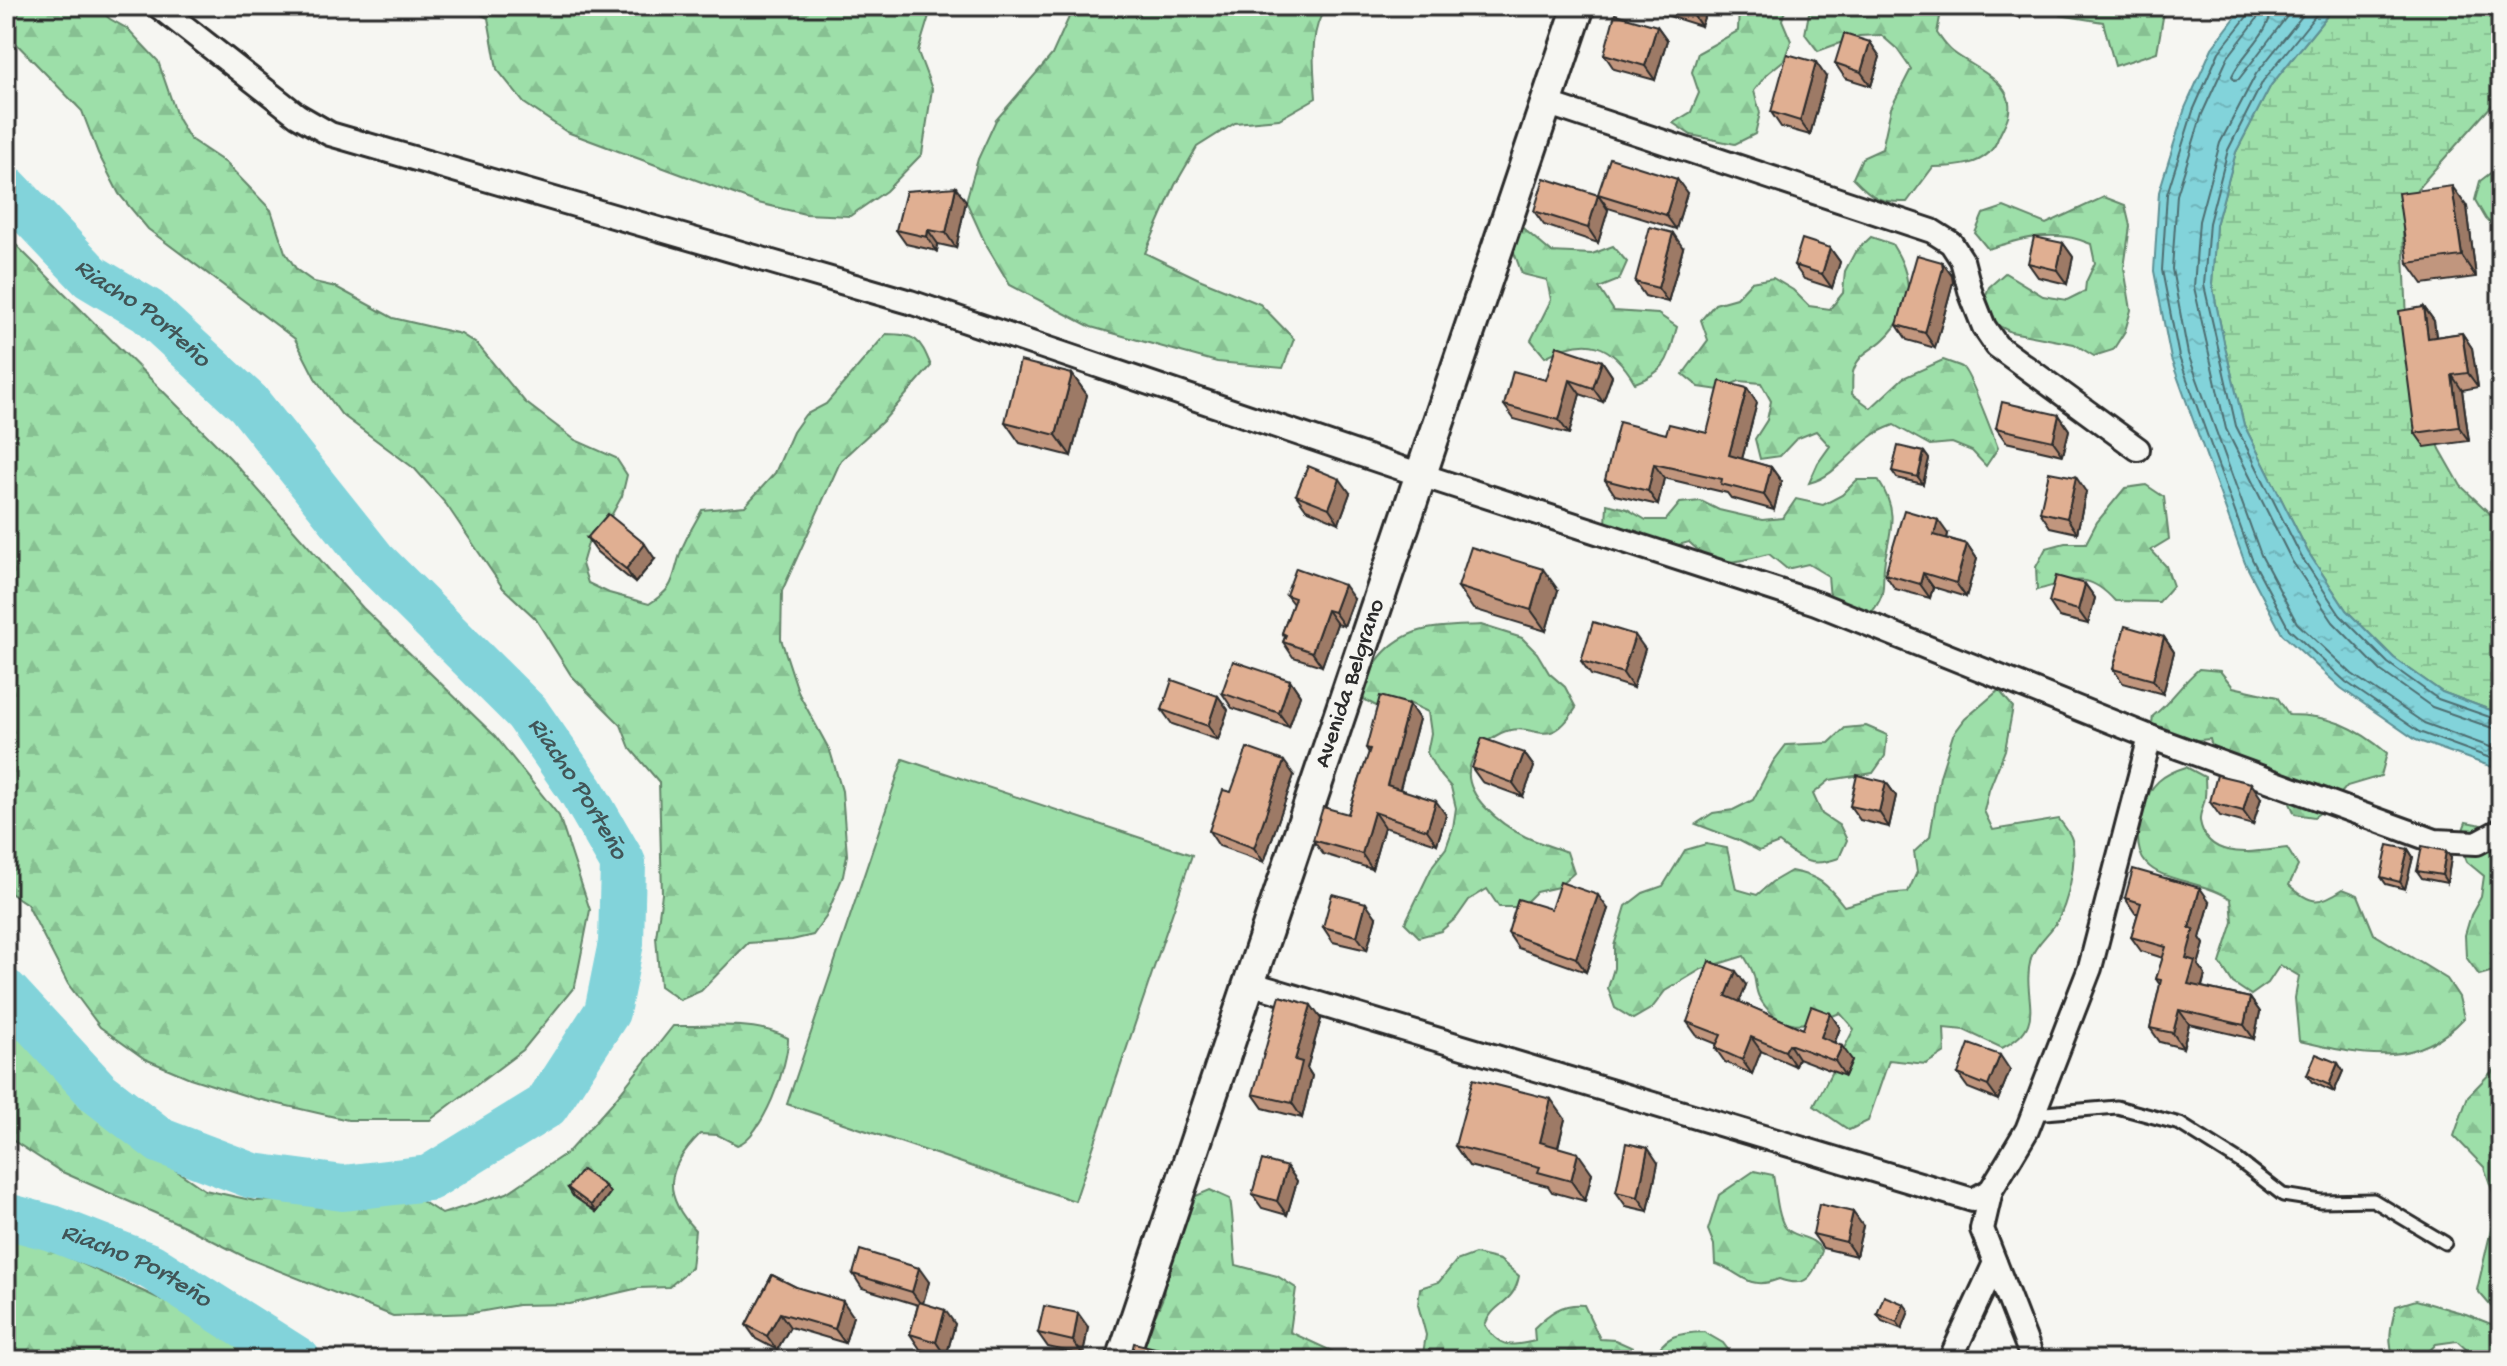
<svg xmlns="http://www.w3.org/2000/svg" width="2507" height="1366" viewBox="0 0 2507 1366" font-family="'Gochi Hand',sans-serif">
	<style>
		.grass { fill: #9ddfa9; stroke: #64856a; stroke-width: 2 }
		.forest { fill: url(#forest-firs); stroke: #64856a; stroke-width: 2 }
		.wetland { fill: url(#wetland-marsh); stroke: #64856a; stroke-width: 2 }
		.water { fill: url(#water-ripples); stroke: #5f9094; stroke-width: 2 }
		.lines { fill: none; stroke-linecap: round; stroke-linejoin: round }
		.shore { stroke: #4e6e71; stroke-width: 2 }
		.river { stroke: #82d3da; stroke-width: 46 }
		.lane-casing { stroke: #2b2b2b; stroke-width: 17 }
		.street-casing { stroke: #2b2b2b; stroke-width: 28 }
		.secondary-casing { stroke: #2b2b2b; stroke-width: 36 }
		.lane { stroke: #f6f6f2; stroke-width: 11 }
		.street { stroke: #f6f6f2; stroke-width: 22 }
		.secondary { stroke: #f6f6f2; stroke-width: 30 }
		.wall { fill: #c1967e; stroke: #2b2b2b; stroke-width: 2 }
		.shaded-wall { fill: #9d7a66; stroke: #2b2b2b; stroke-width: 2 }
		.building { fill: #e0af92; stroke: #2b2b2b; stroke-width: 2 }
		.labels { text-anchor: middle; dominant-baseline: central; stroke-width: 7; stroke-linejoin: round; paint-order: stroke }
		.street-label { font-size: 24px; fill: #2b2b2b; stroke: #f6f6f2 }
		.water-label { font-size: 26px; font-style: italic; fill: #415557; stroke: #f6f6f2 }
	</style>
	<defs>
		<pattern id="forest-firs" width="22" height="20" patternUnits="userSpaceOnUse" patternTransform="scale(2)"><rect width="22" height="20" fill="#9ddfa9"/><path d="M5 1l3.5 6h-7zM16 11l3.5 6h-7z" fill="#87c092"/></pattern>
		<pattern id="wetland-marsh" width="20" height="14" patternUnits="userSpaceOnUse" patternTransform="scale(2)"><rect width="20" height="14" fill="#9ddfa9"/><path d="M1 5h8M5 5V1M11 12h8M15 12V8" fill="none" stroke="#87c092"/></pattern>
		<pattern id="water-ripples" width="26" height="14" patternUnits="userSpaceOnUse" patternTransform="scale(2)"><rect width="26" height="14" fill="#82d3da"/><path d="M2 4q2-2 4 0t4 0M15 11q2-2 4 0t4 0" fill="none" stroke="#70b5bb"/></pattern>
	</defs>
	<rect width="100%" height="100%" fill="#f6f6f2"/>
	<filter id="ink" filterUnits="userSpaceOnUse"><feTurbulence type="fractalNoise" baseFrequency=".0125" numOctaves="2"/><feDisplacementMap in="SourceGraphic" scale="16" xChannelSelector="R" yChannelSelector="G"/><feConvolveMatrix kernelMatrix="1 2 1 2 8 2 1 2 1" color-interpolation-filters="sRGB"/></filter>
	<g filter="url(#ink)">
		<path class="grass" d="M903,759L1192,855L1075,1201L787,1104Z"/>
		<g class="forest">
			<path d="M6,6H95L110,19L128,29L158,61L178,119L190,139L226,163L271,210L285,252L297,270L314,282L336,287L393,318L461,334L478,345L525,402L575,440L616,458L627,475L622,496L611,516L591,533L582,564L588,583L609,593L649,604C677,586 671,580 681,551C686,537 695,523 702,510L745,506L775,473L793,432L805,415L826,404L886,334C916,334 920,339 931,366L884,420L841,460L782,591L781,639L799,694L830,751L842,791L847,855L843,876L826,917L813,935L792,940L748,943L701,991L680,1000L660,986L656,937L662,894L659,782L630,748L621,725L571,675L535,618L503,588L446,504L415,469L341,414L315,378L295,339L148,229L119,194L98,153L82,111L6,33Z"/>
			<path d="M466,6H932L918,52L932,89L922,154L886,191L850,216L805,214L758,203L567,132L524,103L497,69L488,18Z"/>
			<path d="M1074,6H1327C1308,30 1314,69 1316,98L1279,119L1235,123L1197,147L1175,185L1145,253L1199,279L1260,304L1294,339L1283,368L1217,362L1091,327L1010,285L986,245L966,201L978,159L996,120L1052,55Z"/>
			<path d="M1739,6H1793L1784,13L1782,20L1791,41L1784,60L1767,74L1754,91L1760,113L1755,134L1735,144L1691,135L1673,123L1691,112L1699,93L1692,72L1698,53L1738,31Z"/>
			<path d="M1816,6H1942L1937,33C1942,40 1946,47 1953,52C1973,68 2014,81 2009,112C2008,121 2000,132 1997,141C1986,166 1957,167 1933,167L1907,202C1880,203 1872,198 1853,178L1862,158L1882,149L1891,108L1911,69L1897,49L1881,35L1859,36L1818,51L1805,34L1809,13Z"/>
			<path d="M2057,6H2165L2157,52L2115,66L2103,22L2060,15Z"/>
			<path d="M2501,165V234L2486,219L2475,200L2480,181Z"/>
			<path d="M2104,197L2125,205L2130,226L2124,268L2131,310L2125,331L2113,350L2094,356L2074,344L2011,332L1993,323L1982,305L1989,287L2005,273L2043,296L2067,300L2085,291L2086,282L2095,263L2091,244C2055,228 2024,238 1988,249L1975,233L1983,214L2004,207L2046,224Z"/>
			<path d="M1518,224L1551,252L1592,254L1613,246L1627,262L1619,280L1599,288L1614,311L1658,314L1677,327C1668,359 1668,371 1635,383C1611,342 1587,335 1545,357L1531,340L1551,300L1547,280L1522,274L1508,236Z"/>
			<path d="M6,235L230,458L363,608L495,736L559,816L590,910L575,986L523,1050L430,1120H348L253,1098L190,1078L145,1059L100,1027L68,984L27,904L6,890Z"/>
			<path d="M1871,237L1892,244C1914,278 1915,310 1884,339C1873,350 1860,352 1854,369C1851,376 1853,386 1852,394L1871,408L1903,378L1943,360C1949,362 1956,364 1962,367C1970,372 1992,433 1998,448L1986,466L1972,451L1952,443L1930,445L1894,425C1886,428 1877,432 1871,437C1850,452 1834,477 1809,483L1818,463L1830,446L1816,431L1796,439L1780,456L1760,459L1755,439L1767,420L1771,401L1761,383L1739,381L1719,390L1699,387L1683,374L1708,340L1701,320L1715,304L1736,298L1751,282L1773,278L1793,290L1809,306L1830,309L1843,293L1845,271L1855,252Z"/>
			<path d="M1857,480H1878C1898,510 1892,526 1885,559C1880,588 1890,591 1868,617L1830,598L1828,576L1808,564L1787,569L1769,554C1733,562 1718,570 1689,542L1667,548L1606,525L1607,504L1627,509L1646,520H1666L1680,503L1701,501L1719,510L1762,520L1783,518L1796,499L1823,505L1842,495Z"/>
			<path d="M2146,485L2164,497L2169,539L2151,550L2166,566L2173,586L2159,602L2115,601C2087,570 2073,581 2037,590L2036,567L2046,548L2065,543H2086L2097,522L2125,488Z"/>
			<path d="M1481,625L1522,638L1537,653L1549,673L1565,687L1576,708C1546,755 1536,718 1501,733C1487,740 1476,750 1471,763C1459,793 1501,825 1526,837C1539,843 1553,847 1567,852L1574,873L1558,887L1536,892L1521,907H1499L1487,889L1469,900L1457,917L1441,931L1419,937L1405,923L1433,865L1446,848L1453,828L1456,808L1451,787L1437,771L1427,753L1431,733L1428,712L1409,703C1384,712 1381,710 1359,696C1366,683 1371,667 1381,656C1408,624 1442,627 1481,625Z"/>
			<path d="M2199,669L2220,671L2233,687L2277,697L2289,715C2330,715 2356,727 2387,753L2381,776L2347,786L2331,805L2314,817L2295,814L2279,780L2215,760L2210,739L2168,743L2150,737L2153,716C2171,702 2181,684 2199,669Z"/>
			<path d="M1999,690L2013,707L2005,750L1989,790L1984,811L1993,830L2059,819C2063,825 2070,832 2072,840C2077,862 2068,904 2056,923C2049,934 2035,945 2031,958C2020,999 2050,1024 2002,1048L1964,1030L1944,1028L1945,1052L1926,1064L1889,1060L1868,1121L1849,1130L1814,1106L1854,1029L1840,1013C1808,1026 1780,1034 1759,997C1755,990 1756,980 1753,973C1751,967 1747,961 1744,956L1702,969L1665,991L1652,1008L1633,1019L1615,1008L1608,988L1614,968V946L1626,906L1643,893L1663,886L1685,850L1706,844L1727,848L1736,889L1757,895L1772,882L1791,871C1819,876 1827,884 1844,906L1886,894L1908,892L1917,872L1914,852L1930,837L1940,776L1953,735L1965,719Z"/>
			<path d="M1866,726L1887,735L1885,756L1873,773L1830,780L1813,794L1822,814L1840,826L1847,840L1839,858C1809,868 1803,861 1779,843L1759,851L1738,840L1696,824L1713,813L1733,810L1753,800L1773,762L1786,745L1829,743L1845,728Z"/>
			<path d="M2186,767L2205,777C2205,783 2206,790 2205,796C2205,804 2199,813 2200,821C2207,863 2257,851 2287,848L2298,866L2289,885C2311,905 2319,905 2343,889L2358,895L2374,934L2447,979L2459,997L2464,1018C2416,1070 2360,1055 2299,1041L2295,998L2299,976L2280,965L2268,983L2251,995L2233,983L2220,963L2233,922L2231,899C2184,870 2119,890 2143,808C2150,784 2163,774 2186,767Z"/>
			<path d="M2466,822L2487,826L2501,835V969L2479,975L2466,957L2465,935L2471,915L2481,897L2484,876L2467,862L2459,841Z"/>
			<path d="M6,1017L90,1112L205,1190L255,1201L400,1194L417,1198L442,1214L507,1193L568,1152L612,1103L673,1026C709,1027 755,1020 788,1038C789,1064 762,1138 737,1145L718,1135L700,1134C665,1169 662,1195 695,1230L691,1268L669,1287L639,1288L570,1304L518,1305L473,1313L393,1316L247,1258L182,1225L60,1171L6,1136Z"/>
			<path d="M2501,1062V1318L2477,1290L2497,1204L2484,1167L2454,1136L2468,1096Z"/>
			<path d="M1754,1171L1773,1175C1776,1190 1777,1215 1785,1227C1794,1239 1813,1234 1822,1251C1812,1277 1807,1289 1779,1279C1746,1292 1742,1271 1715,1264L1714,1245L1708,1230L1719,1195Z"/>
			<path d="M1210,1190L1230,1199C1234,1221 1233,1243 1236,1265L1277,1276L1296,1288L1290,1332L1351,1360H1208L1164,1349L1153,1360L1132,1350L1156,1314L1164,1295L1160,1254L1191,1198Z"/>
			<path d="M6,1229L171,1304L261,1360H6Z"/>
			<path d="M1475,1254L1500,1260L1519,1276C1514,1305 1493,1302 1485,1325C1500,1349 1509,1346 1535,1341L1534,1328C1549,1313 1562,1303 1584,1305L1600,1339L1615,1340L1633,1348L1638,1360H1422L1426,1335L1418,1305L1420,1288L1439,1282L1456,1261Z"/>
			<path d="M2416,1300L2466,1314L2501,1328V1360H2478L2457,1341L2436,1344L2421,1360H2396C2386,1343 2391,1325 2396,1306Z"/>
			<path d="M1704,1332L1723,1343L1736,1360H1652C1665,1335 1677,1333 1704,1332Z"/>
		</g>
		<path class="wetland" d="M2335,6H2501V95L2417,189L2403,231L2409,364L2440,449L2461,486L2501,524V714L2442,692L2394,658L2346,610L2308,552L2244,425L2225,347L2212,284L2216,225L2236,152L2271,85Z"/>
		<path class="water" d="M2244,6H2335L2271,85L2236,152L2216,225L2212,284L2225,347L2244,425L2308,552L2346,610L2394,658L2442,692L2501,714V770L2416,740L2341,688L2282,634L2245,563L2171,359L2154,271L2159,192L2185,108L2212,48Z"/>
		<g class="lines">
			<g class="shore">
				<path d="M2250,6L2249,14L2219,52L2193,111L2167,194L2162,270L2179,357L2252,559L2289,629L2346,682L2419,732L2501,762"/>
				<path d="M2260,6L2257,19L2228,57L2202,114L2177,195L2172,269L2188,354L2261,555L2297,623L2352,674L2424,723L2501,751"/>
				<path d="M2272,6C2271,33 2243,52 2232,76L2234,80L2239,79L2295,6"/>
				<path d="M2310,6L2256,74L2220,143L2199,221L2194,287L2226,429L2292,561L2333,622L2381,671L2432,707L2501,731"/>
				<path d="M2323,6L2263,81L2228,150L2209,223L2204,285L2236,426L2301,556L2340,615L2388,663L2438,699L2501,721"/>
			</g>
			<g class="river">
				<path id="s1" d="M6,188L91,277L148,311L248,403L374,561L527,713L582,792L623,863L621,943L607,1012L546,1106L429,1178L343,1188L253,1176L161,1141L99,1093L6,992"/>
				<path id="s2" d="M6,1216L52,1228L150,1266L298,1360"/>
			</g>
			<defs>
				<path id="lane" d="M2033,1114L2117,1107L2180,1124L2239,1161L2283,1195L2321,1201L2373,1200L2445,1243"/>
				<g id="street">
					<path d="M158,6L297,115L330,134L910,302L1421,475L1816,603L2150,737L2435,841L2477,843L2501,830"/>
					<path d="M1546,103L1932,231L1951,243L1962,260L1971,294L1984,327L1997,346L2138,449"/>
					<path d="M1249,983L1973,1200L1991,1190L2027,1130L2090,968L2150,737"/>
					<path d="M1991,1190L1982,1229L2033,1360"/>
					<path d="M1950,1360L1995,1263"/>
				</g>
				<g id="secondary">
					<path id="s3" d="M1122,1360L1579,6"/>
				</g>
			</defs>
			<use href="#lane" class="lane-casing"/>
			<use href="#street" class="street-casing"/>
			<use href="#secondary" class="secondary-casing"/>
			<use href="#lane" class="lane"/>
			<use href="#street" class="street"/>
			<use href="#secondary" class="secondary"/>
		</g>
		<g class="wall">
			<path d="M1656,6H1708L1701,26L1662,14Z"/>
			<path d="M1985,6H2024L2020,18Z"/>
			<path d="M1657,26L1667,40L1655,80L1614,69L1604,54Z"/>
			<path d="M1870,42L1880,57L1871,86L1845,78L1835,63Z"/>
			<path d="M1826,77L1810,135L1781,127L1771,112Z"/>
			<path d="M1687,193L1676,229L1608,208L1598,194Z"/>
			<path d="M1598,195L1608,210L1598,243L1544,225L1534,211Z"/>
			<path d="M966,201L956,248L938,244L937,251L906,244L896,230Z"/>
			<path d="M2467,207L2476,277L2423,284L2408,263Z"/>
			<path d="M2063,243L2073,257L2067,284L2038,277L2028,263Z"/>
			<path d="M1683,248L1668,302L1645,296L1635,282Z"/>
			<path d="M1830,248L1840,262L1832,288L1804,279L1794,265Z"/>
			<path d="M1942,262L1952,276L1953,282L1935,348L1907,340L1897,325Z"/>
			<path d="M2424,307L2434,321L2436,337L2462,333L2472,348L2478,387L2462,390L2469,441L2425,447L2415,433Z"/>
			<path d="M1602,361L1612,376L1603,402L1580,394L1569,434L1514,419L1504,405L1546,380Z"/>
			<path d="M1072,374L1087,395L1071,456L1020,443L1005,422Z"/>
			<path d="M1747,388L1757,403L1742,459L1771,467L1781,481L1774,510L1731,498L1727,493L1664,478L1658,505L1615,495L1605,480L1666,434L1707,433Z"/>
			<path d="M2059,415L2069,430L2063,455L2006,442L1996,428Z"/>
			<path d="M1924,452L1929,459L1923,484L1897,478L1892,471Z"/>
			<path d="M2086,492L2077,533L2050,527L2040,512Z"/>
			<path d="M1350,493L1339,523L1306,509L1296,495Z"/>
			<path d="M1948,534L1947,538L1967,544L1977,559L1966,597L1933,587L1930,598L1895,589L1885,574Z"/>
			<path d="M587,538L655,559L635,583L597,552Z"/>
			<path d="M2085,584L2095,598L2088,624L2059,617L2049,602Z"/>
			<path d="M1458,587L1558,590L1546,631L1473,609Z"/>
			<path d="M1286,595L1354,599L1344,626L1337,624L1322,666L1293,657L1283,642L1285,637L1282,633L1293,604Z"/>
			<path d="M2164,637L2174,652L2163,694L2123,683L2113,669Z"/>
			<path d="M1645,649L1633,688L1591,675L1581,661Z"/>
			<path d="M1290,680L1300,695L1289,727L1232,708L1222,693Z"/>
			<path d="M1218,696L1228,710L1218,740L1172,724L1162,710Z"/>
			<path d="M1419,719L1400,789L1446,815L1437,844L1384,827L1372,869L1323,854L1313,840L1348,814L1369,753L1366,748Z"/>
			<path d="M1524,753L1534,767L1523,797L1482,782L1472,768Z"/>
			<path d="M1294,775L1264,862L1219,846L1209,831L1231,792Z"/>
			<path d="M1886,782L1896,796L1889,827L1860,820L1850,806Z"/>
			<path d="M2261,798L2253,825L2220,816L2210,802Z"/>
			<path d="M2408,849L2413,857L2405,889L2386,884L2381,877Z"/>
			<path d="M2446,851L2451,858L2447,883L2422,878L2417,871Z"/>
			<path d="M2125,898L2210,902L2200,938L2204,944L2198,965L2205,975L2202,987L2250,998L2260,1012L2254,1039L2189,1024L2183,1048L2160,1042L2150,1028L2160,985L2156,979L2163,958L2141,951L2131,937L2138,913H2135Z"/>
			<path d="M1551,909H1608L1586,972L1518,948L1508,933Z"/>
			<path d="M1376,917L1367,950L1333,942L1323,927Z"/>
			<path d="M1746,985L1739,1002L1803,1029L1830,1013L1840,1028L1835,1042L1852,1060L1845,1076L1798,1058L1795,1066L1761,1051L1752,1074L1725,1062L1715,1048L1717,1044L1697,1036L1687,1022Z"/>
			<path d="M1321,1019L1307,1068L1312,1076L1302,1118L1263,1108L1253,1094Z"/>
			<path d="M2338,1063L2343,1071L2334,1092L2312,1082L2307,1075Z"/>
			<path d="M2010,1070L1998,1100L1968,1088L1958,1074Z"/>
			<path d="M1565,1119L1558,1147L1592,1173L1585,1201L1552,1192L1548,1186L1469,1166L1455,1146Z"/>
			<path d="M1658,1163L1648,1211L1626,1206L1616,1192Z"/>
			<path d="M1287,1167L1297,1181L1287,1215L1262,1208L1252,1194Z"/>
			<path d="M568,1188L610,1193L596,1212L573,1196Z"/>
			<path d="M1863,1226L1856,1256L1823,1248L1813,1234Z"/>
			<path d="M853,1274L929,1282L923,1303L955,1324L946,1357L920,1349L910,1334L918,1305L862,1288Z"/>
			<path d="M772,1275L853,1316L845,1343L790,1327L777,1350L756,1339L746,1325Z"/>
			<path d="M1909,1311L1902,1329L1882,1321L1877,1314Z"/>
			<path d="M1088,1327L1083,1355L1048,1347L1038,1333Z"/>
		</g>
		<g class="shaded-wall">
			<path d="M1693,6H1708L1701,26L1691,12Z"/>
			<path d="M2012,6H2024L2020,18Z"/>
			<path d="M1657,26L1667,40L1655,80L1645,66Z"/>
			<path d="M1870,42L1880,57L1871,86L1861,72Z"/>
			<path d="M1816,62L1826,77L1810,135L1800,121Z"/>
			<path d="M1677,179L1687,193L1676,229L1666,215Z"/>
			<path d="M2452,186L2467,207L2476,277L2462,256Z"/>
			<path d="M956,187L966,201L956,248L946,233Z"/>
			<path d="M1598,195L1608,210L1598,243L1588,228Z"/>
			<path d="M928,230L938,244L937,251L927,237Z"/>
			<path d="M1673,233L1683,248L1668,302L1658,288Z"/>
			<path d="M2063,243L2073,257L2067,284L2057,270Z"/>
			<path d="M1830,248L1840,262L1832,288L1822,274Z"/>
			<path d="M1942,262L1952,276L1953,282L1935,348L1925,333Z"/>
			<path d="M2424,307L2434,321L2438,352L2428,338Z"/>
			<path d="M2462,333L2472,348L2478,387L2468,373Z"/>
			<path d="M1602,361L1612,376L1603,402L1593,388Z"/>
			<path d="M1072,374L1087,395L1071,456L1056,435Z"/>
			<path d="M2452,375L2462,390L2469,441L2459,427Z"/>
			<path d="M1570,380L1580,394L1569,434L1559,420Z"/>
			<path d="M1747,388L1757,403L1739,470L1729,455Z"/>
			<path d="M2059,415L2069,430L2063,455L2053,441Z"/>
			<path d="M1924,452L1929,459L1923,484L1918,477Z"/>
			<path d="M1654,464L1664,478L1658,505L1648,491Z"/>
			<path d="M1771,467L1781,481L1774,510L1764,495Z"/>
			<path d="M2076,477L2086,492L2077,533L2067,518Z"/>
			<path d="M1340,479L1350,493L1339,523L1329,508Z"/>
			<path d="M1938,520L1948,534L1944,549L1934,535Z"/>
			<path d="M645,544L655,559L635,583L626,569Z"/>
			<path d="M1967,544L1977,559L1966,597L1956,583Z"/>
			<path d="M1543,569L1558,590L1546,631L1531,610Z"/>
			<path d="M1923,573L1933,587L1930,598L1920,584Z"/>
			<path d="M2085,584L2095,598L2088,624L2078,610Z"/>
			<path d="M1344,585L1354,599L1344,626L1334,612Z"/>
			<path d="M1327,610L1337,624L1322,666L1312,652Z"/>
			<path d="M1635,635L1645,649L1633,688L1623,673Z"/>
			<path d="M2164,637L2174,652L2163,694L2153,680Z"/>
			<path d="M1290,680L1300,695L1289,727L1279,713Z"/>
			<path d="M1218,696L1228,710L1218,740L1208,726Z"/>
			<path d="M1409,704L1419,719L1397,799L1387,785Z"/>
			<path d="M1524,753L1534,767L1523,797L1513,783Z"/>
			<path d="M1284,761L1294,775L1264,862L1254,848Z"/>
			<path d="M1886,782L1896,796L1889,827L1879,812Z"/>
			<path d="M2251,783L2261,798L2253,825L2243,811Z"/>
			<path d="M1436,801L1446,815L1437,844L1427,830Z"/>
			<path d="M1374,812L1384,827L1372,869L1362,854Z"/>
			<path d="M2408,849L2413,857L2405,889L2400,882Z"/>
			<path d="M2446,851L2451,858L2447,883L2442,875Z"/>
			<path d="M2200,888L2210,902L2200,938L2204,944L2198,965L2205,975L2198,998L2188,984L2186,958L2189,928Z"/>
			<path d="M1598,895L1608,909L1586,972L1576,958Z"/>
			<path d="M1366,903L1376,917L1367,950L1357,936Z"/>
			<path d="M1736,971L1746,985L1736,1010L1726,996Z"/>
			<path d="M2250,998L2260,1012L2254,1039L2244,1025Z"/>
			<path d="M1311,1005L1321,1019L1307,1068L1312,1076L1302,1118L1292,1103L1295,1060Z"/>
			<path d="M2179,1010L2189,1024L2183,1048L2173,1033Z"/>
			<path d="M1830,1013L1840,1028L1831,1051L1821,1037Z"/>
			<path d="M1751,1037L1761,1051L1752,1074L1742,1060Z"/>
			<path d="M1789,1044L1798,1058L1795,1066L1785,1051Z"/>
			<path d="M1842,1046L1852,1060L1845,1076L1835,1061Z"/>
			<path d="M2000,1055L2010,1070L1998,1100L1988,1086Z"/>
			<path d="M2338,1063L2343,1071L2334,1092L2329,1085Z"/>
			<path d="M1551,1099L1565,1119L1554,1162L1540,1142Z"/>
			<path d="M1648,1148L1658,1163L1648,1211L1638,1197Z"/>
			<path d="M1578,1153L1592,1173L1585,1201L1571,1181Z"/>
			<path d="M1287,1167L1297,1181L1287,1215L1277,1201Z"/>
			<path d="M605,1186L610,1193L596,1212L591,1205Z"/>
			<path d="M1853,1212L1863,1226L1856,1256L1846,1242Z"/>
			<path d="M919,1268L929,1282L922,1306L912,1292Z"/>
			<path d="M843,1301L853,1316L845,1343L835,1329Z"/>
			<path d="M1904,1304L1909,1311L1902,1329L1897,1322Z"/>
			<path d="M945,1310L955,1324L946,1357L936,1342Z"/>
			<path d="M780,1313L790,1327L777,1350L767,1336Z"/>
			<path d="M1078,1313L1088,1327L1083,1355L1073,1341Z"/>
		</g>
		<g class="building">
			<path d="M1672,6H1693L1691,12Z"/>
			<path d="M1615,14L1657,26L1645,66L1604,54Z"/>
			<path d="M1844,34L1870,42L1861,72L1835,63Z"/>
			<path d="M1787,54L1816,62L1800,121L1771,112Z"/>
			<path d="M1610,158L1677,179L1666,215L1598,194Z"/>
			<path d="M1544,178L1598,195L1588,228L1534,211Z"/>
			<path d="M2452,186L2462,256L2408,263L2398,193Z"/>
			<path d="M956,187L946,233L928,230L927,237L896,230L906,191Z"/>
			<path d="M1650,227L1673,233L1658,288L1635,282Z"/>
			<path d="M2034,237L2063,243L2057,270L2028,263Z"/>
			<path d="M1802,239L1830,248L1822,274L1794,265Z"/>
			<path d="M1917,255L1942,262L1943,268L1925,333L1897,325Z"/>
			<path d="M2424,307L2428,338L2462,333L2468,373L2452,375L2459,427L2415,433L2399,311Z"/>
			<path d="M1557,346L1602,361L1593,388L1570,380L1559,420L1504,405L1513,371L1546,380Z"/>
			<path d="M1020,361L1072,374L1056,435L1005,422Z"/>
			<path d="M1720,381L1747,388L1729,455L1771,467L1764,495L1721,484L1722,479L1654,464L1648,491L1605,480L1619,422L1666,434L1669,424L1707,433Z"/>
			<path d="M2002,402L2059,415L2053,441L1996,428Z"/>
			<path d="M1898,446L1924,452L1918,477L1892,471Z"/>
			<path d="M1308,466L1340,479L1329,508L1296,495Z"/>
			<path d="M2049,472L2076,477L2067,518L2040,512Z"/>
			<path d="M1904,510L1938,520L1934,535L1967,544L1956,583L1923,573L1920,584L1885,574Z"/>
			<path d="M608,514L645,544L626,569L587,538Z"/>
			<path d="M1471,547L1543,569L1531,610L1458,587Z"/>
			<path d="M1296,568L1344,585L1334,612L1327,610L1312,652L1283,642L1286,635L1282,633L1295,598L1286,595Z"/>
			<path d="M2056,576L2085,584L2078,610L2049,602Z"/>
			<path d="M1593,622L1635,635L1623,673L1581,661Z"/>
			<path d="M2125,626L2164,637L2153,680L2113,669Z"/>
			<path d="M1233,661L1290,680L1279,713L1222,693Z"/>
			<path d="M1172,680L1218,696L1208,726L1162,710Z"/>
			<path d="M1380,696L1409,704L1387,785L1436,801L1427,830L1374,812L1362,854L1313,840L1323,807L1348,814L1370,749L1366,748Z"/>
			<path d="M1482,738L1524,753L1513,783L1472,768Z"/>
			<path d="M1247,748L1284,761L1254,848L1209,831L1223,790L1231,792Z"/>
			<path d="M1857,775L1886,782L1879,812L1850,806Z"/>
			<path d="M2217,775L2251,783L2243,811L2210,802Z"/>
			<path d="M2388,845L2408,849L2400,882L2381,877Z"/>
			<path d="M2422,846L2446,851L2442,875L2417,871Z"/>
			<path d="M2133,869L2200,888L2189,928L2194,929L2186,958L2195,961L2188,984L2250,998L2244,1025L2179,1010L2173,1033L2150,1028L2161,980L2156,979L2166,947L2131,937L2141,903L2125,898Z"/>
			<path d="M1560,882L1598,895L1576,958L1508,933L1518,899L1551,909Z"/>
			<path d="M1332,894L1366,903L1357,936L1323,927Z"/>
			<path d="M1709,961L1736,971L1726,996L1803,1029L1811,1006L1830,1013L1821,1037L1842,1046L1835,1061L1789,1044L1785,1051L1751,1037L1742,1060L1715,1048L1721,1035L1687,1022Z"/>
			<path d="M1280,996L1311,1005L1295,1060L1302,1062L1292,1103L1253,1094Z"/>
			<path d="M1969,1044L2000,1055L1988,1086L1958,1074Z"/>
			<path d="M2316,1054L2338,1063L2329,1085L2307,1075Z"/>
			<path d="M1473,1079L1551,1099L1540,1142L1578,1153L1571,1181L1538,1172L1540,1167L1455,1146Z"/>
			<path d="M1626,1143L1648,1148L1638,1197L1616,1192Z"/>
			<path d="M1262,1160L1287,1167L1277,1201L1252,1194Z"/>
			<path d="M582,1170L605,1186L591,1205L568,1188Z"/>
			<path d="M1819,1204L1853,1212L1846,1242L1813,1234Z"/>
			<path d="M860,1250L919,1268L912,1292L853,1274Z"/>
			<path d="M772,1275L796,1287L843,1301L835,1329L780,1313L767,1336L746,1325Z"/>
			<path d="M1884,1296L1904,1304L1897,1322L1877,1314Z"/>
			<path d="M919,1302L945,1310L936,1342L910,1334Z"/>
			<path d="M1044,1306L1078,1313L1073,1341L1038,1333Z"/>
			<path d="M1134,1343L1206,1360H1130Z"/>
			<path d="M935,1354L955,1360H933Z"/>
		</g>
	</g>
	<g class="labels">
		<g class="street-label">
			<text stroke="none"><textPath href="#s3" startOffset="714">Avenida Belgrano</textPath></text>
		</g>
		<g class="water-label">
			<text stroke="none"><textPath href="#s1" startOffset="186">Riacho Porteño</textPath></text>
			<text stroke="none"><textPath href="#s1" startOffset="834">Riacho Porteño</textPath></text>
			<text stroke="none"><textPath href="#s2" startOffset="140">Riacho Porteño</textPath></text>
		</g>
	</g>
	<rect width="2507" height="1366" fill="none" stroke="#f6f6f2" stroke-width="32"/>
	<rect x="16" y="16" width="2475" height="1334" fill="none" stroke="#2b2b2b" stroke-width="3" filter="url(#ink)"/>
</svg>
